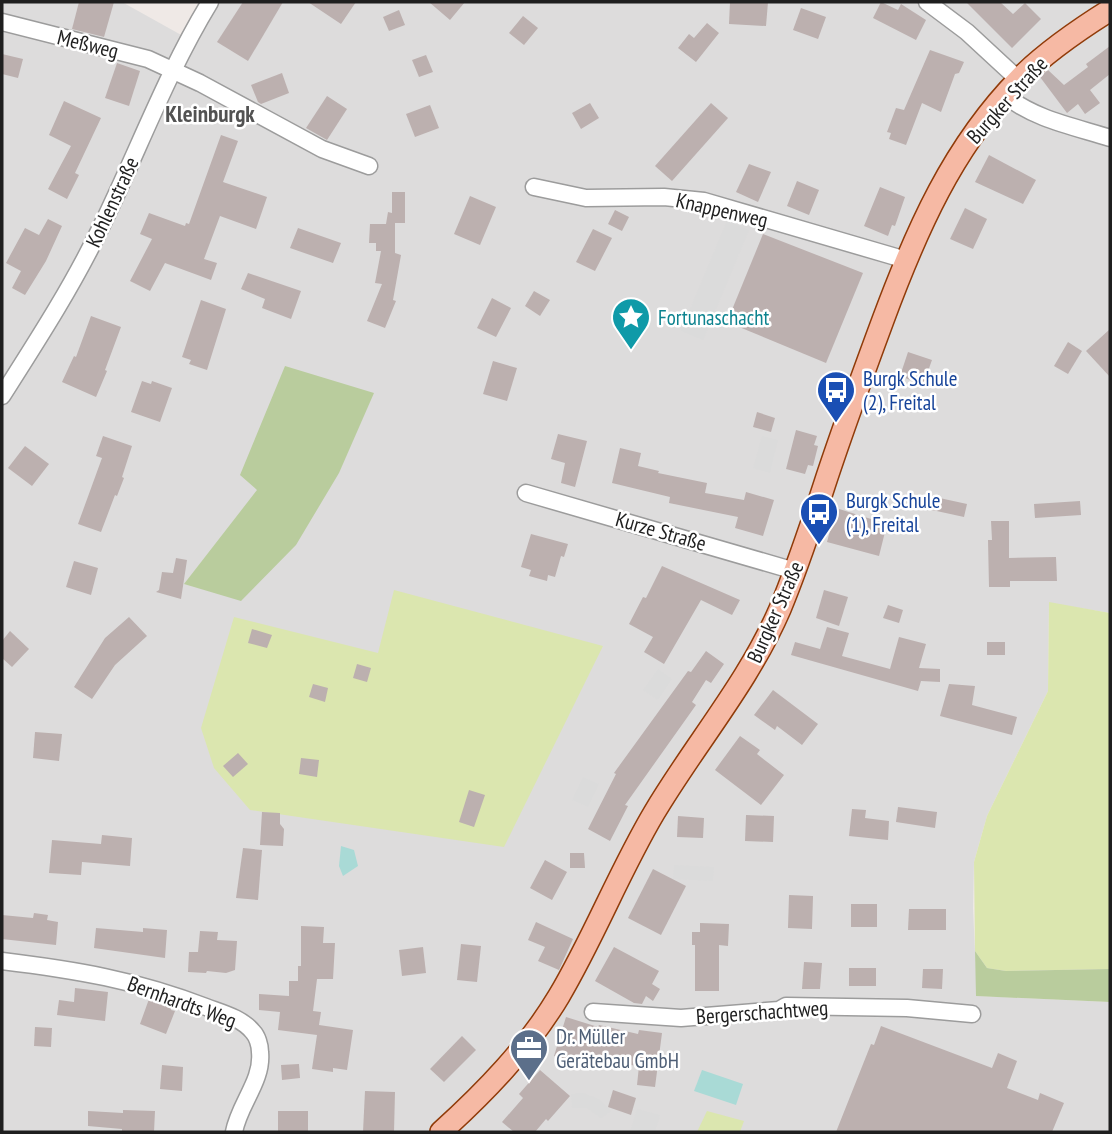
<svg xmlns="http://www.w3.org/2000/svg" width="1112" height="1134" viewBox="0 0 1112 1134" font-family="'PT Sans Narrow',sans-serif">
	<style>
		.residential { fill: #dddcdc }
		.grass { fill: #dbe6af }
		.forest { fill: #b9cc9d }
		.parking { fill: #dbdbdb }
		.water { fill: #a9dad6 }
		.building { fill: #bcb0af }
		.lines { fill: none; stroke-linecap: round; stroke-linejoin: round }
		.minor-casing { stroke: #9c9c9c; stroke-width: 19 }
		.major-casing { stroke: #903b09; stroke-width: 24 }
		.minor { stroke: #fff; stroke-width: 16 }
		.major { stroke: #f6b9a4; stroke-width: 21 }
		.labels { text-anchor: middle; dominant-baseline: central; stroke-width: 5; stroke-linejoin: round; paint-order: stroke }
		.street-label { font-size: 21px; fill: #1f1f1f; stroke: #fff }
		.culture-label { font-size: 21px; fill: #0d838f; stroke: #fff; text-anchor: start }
		.transit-label { font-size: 21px; fill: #164399; stroke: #fff; text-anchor: start }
		.service-label { font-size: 21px; fill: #4e5e75; stroke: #fff; text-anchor: start }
		.neighbourhood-label { font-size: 23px; font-weight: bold; fill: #525252; stroke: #fff }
	</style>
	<rect width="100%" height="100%" fill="#efe9e6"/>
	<path class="residential" d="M2,2H122L183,36L205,2H1110V613L1049,603L1048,691L987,816L974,862L973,908L977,996L1110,1002V1132H2Z"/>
	<g class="grass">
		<path d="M394,590L603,646L504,847L250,810L214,768L201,728L234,617L378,653Z"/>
		<path d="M1049,602L1110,613V969L1006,971L987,968L975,951L974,862L987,816L1048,691Z"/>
		<path d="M707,1111L744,1121L740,1132H697Z"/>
	</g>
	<g class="forest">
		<path d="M285,366L374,393L339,473L296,545L241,601L184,584L257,490L240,475Z"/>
		<path d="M975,951L987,968L1006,971L1110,969V1002L976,996Z"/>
	</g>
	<g class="parking">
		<path d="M727,221L749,230L703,340L681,331Z"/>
		<path d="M762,436L778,440L770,473L753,468Z"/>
		<path d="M658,669L672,679L658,700L643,690Z"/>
		<path d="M583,777L599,784L588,807L572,800Z"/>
		<path d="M674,865L714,867L713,881L673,879Z"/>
		<path d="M583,1093L599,1099L611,1111L601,1118L587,1108H572L571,1094Z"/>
		<path d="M637,1109L660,1115L655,1132H630Z"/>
	</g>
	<g class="water">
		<path d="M341,846L354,850L358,866L343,876L339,866Z"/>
		<path d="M702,1070L743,1084L736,1105L694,1091Z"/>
	</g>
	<g class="building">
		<path d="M79,2H114L104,37L72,29Z"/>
		<path d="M243,2H283L248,61L217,42Z"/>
		<path d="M308,2H356L341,24Z"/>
		<path d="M429,2H465L450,20Z"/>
		<path d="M730,2H768L766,26L729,24Z"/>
		<path d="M881,2L898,10L901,4L926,20L916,40L873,18Z"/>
		<path d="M966,2H1000L1013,14L1025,3L1041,19L1012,48Z"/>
		<path d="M801,8L826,17L818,39L793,30Z"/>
		<path d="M399,10L405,25L389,31L383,17Z"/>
		<path d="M523,16L538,28L524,45L509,33Z"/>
		<path d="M707,23L719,33L696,62L678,48L689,34L694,38Z"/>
		<path d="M1110,46V74L1090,90L1100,103L1085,114L1078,104L1067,113L1040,77L1048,70L1064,85L1088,67L1086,64Z"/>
		<path d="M930,50L964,62L959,73L955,74L941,112L922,103L906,145L889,139L891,133L887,132L896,108L904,110Z"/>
		<path d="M2,54L23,59L18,78L2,74Z"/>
		<path d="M426,55L433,72L419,77L412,60Z"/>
		<path d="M117,63L140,71L129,106L105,98Z"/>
		<path d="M282,73L289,93L261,104L258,102L251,85Z"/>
		<path d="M327,96L347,109L327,140L306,128Z"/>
		<path d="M64,101L101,118L75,173L79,175L67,199L48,189L71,146L49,135Z"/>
		<path d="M590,103L599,118L581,129L572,113Z"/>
		<path d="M711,103L728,118L672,181L655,166Z"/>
		<path d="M430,105L439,128L415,137L406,114Z"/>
		<path d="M221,135L238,141L223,182L267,197L256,229L220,216L204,259L217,263L211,280L165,263L150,291L130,281L152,239L140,234L149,213L185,226L186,223L189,224Z"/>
		<path d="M989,155L1036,180L1023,204L975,182Z"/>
		<path d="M749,164L771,172L758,202L736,192Z"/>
		<path d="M797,181L819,190L809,215L787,206Z"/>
		<path d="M880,187L905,197L895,226L892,225L888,236L864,226Z"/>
		<path d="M392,192H405V223H395V253L401,255L393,300L396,301L385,328L367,321L382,284L375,283L381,251H376V243H369L370,224H386L388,212L392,213Z"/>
		<path d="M470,196L496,207L480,245L454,234Z"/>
		<path d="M965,208L987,219L973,249L950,239Z"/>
		<path d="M615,210L629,217L622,231L608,224Z"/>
		<path d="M48,219L62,226L46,261L25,295L12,288L21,271L6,263L25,228L39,235Z"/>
		<path d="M298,228L341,243L333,263L290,248Z"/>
		<path d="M593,229L612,238L595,271L576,262Z"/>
		<path d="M763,234L863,273L826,363L727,322Z"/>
		<path d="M248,273L301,291L291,319L262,308L265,299L241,289Z"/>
		<path d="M534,291L550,300L540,316L525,306Z"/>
		<path d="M492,298L511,308L496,337L477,328Z"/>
		<path d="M201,300L226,309L207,370L189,364L191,360L182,357Z"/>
		<path d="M91,316L121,327L105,370L107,371L96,397L62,382L74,356L76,357Z"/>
		<path d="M1110,329V377L1086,351Z"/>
		<path d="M1068,342L1082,351L1068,374L1054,366Z"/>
		<path d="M908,352L932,360L923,385L900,376Z"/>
		<path d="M493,361L517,368L507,401L483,394Z"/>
		<path d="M142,381L151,384L152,381L172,388L160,422L131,412Z"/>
		<path d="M757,412L775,418L771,432L753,427Z"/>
		<path d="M796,430L817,436L814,445L818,446L813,466L808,465L805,474L786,469Z"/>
		<path d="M558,434L587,441L575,487L561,483L565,463L551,459Z"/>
		<path d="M103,436L132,446L122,477L124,478L117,496L115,495L101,532L78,524L102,458L96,456Z"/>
		<path d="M25,446L49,464L32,486L8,468Z"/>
		<path d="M620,448L641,453L638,466L659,471L658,473L707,483L705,493L744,500L746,492L774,500L763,536L735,528L738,517L669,503L670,497L612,483Z"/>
		<path d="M935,497L967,504L964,517L932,510Z"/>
		<path d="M1080,501L1081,515L1035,518L1034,504Z"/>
		<path d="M836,508L887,524L879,556L827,542Z"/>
		<path d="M991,521H1009V558L1056,557L1057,581H1010V587H989L988,540H992Z"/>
		<path d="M531,534L568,544L564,557L561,556L555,577L548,575L547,581L529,576L531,570L521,567Z"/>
		<path d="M176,558L187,560L181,599L156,592L159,590L162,572L173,573Z"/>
		<path d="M74,561L98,568L91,595L66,587Z"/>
		<path d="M662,566L740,600L732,615L701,600L664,664L644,652L653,637L629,624L643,597L646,598Z"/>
		<path d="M824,590L848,597L839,626L816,618Z"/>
		<path d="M888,605L903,610L899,623L883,618Z"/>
		<path d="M129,617L147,636L115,665L92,699L74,687L105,638Z"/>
		<path d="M827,627L849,633L842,656L890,669L899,637L926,644L919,668L940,669V682L921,681L918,691L791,655L795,642L820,649Z"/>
		<path d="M252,629L272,635L267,648L248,643Z"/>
		<path d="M10,631L29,649L12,667L2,658V641Z"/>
		<rect x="987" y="642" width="18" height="13"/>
		<path d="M706,651L724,664L711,683L706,680L692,702L696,705L625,805L628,806L610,841L588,829L616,774L614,773L688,671L691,672Z"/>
		<path d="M357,664L371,668L367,682L353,678Z"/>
		<path d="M313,684L328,688L325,702L309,697Z"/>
		<path d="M949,684L975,686L972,705L1017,717L1012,735L940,716Z"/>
		<path d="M773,690L818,724L802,745L777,726L775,730L754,715Z"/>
		<path d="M35,732L62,734L59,761L33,758Z"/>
		<path d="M740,736L760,750L757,754L784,775L761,805L715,770Z"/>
		<path d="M238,753L248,764L233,777L223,766Z"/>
		<path d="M301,758L319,760L317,777L299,774Z"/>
		<path d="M469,790L485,795L474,827L459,822Z"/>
		<path d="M898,807L937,812L935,828L896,822Z"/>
		<path d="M852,809L866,810L865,818L889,821L888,840L849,836Z"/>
		<path d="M262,812L280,813V824L284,829L283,846L260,845Z"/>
		<path d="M746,815L774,816L773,842L745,841Z"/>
		<path d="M678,816L704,818L703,838L677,837Z"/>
		<path d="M102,835L132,838L130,866L82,862L81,875L49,873L52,840L101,844Z"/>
		<path d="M243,848L262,850L258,900L236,898Z"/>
		<path d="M570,853H584L585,868H570Z"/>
		<path d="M545,860L567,872L552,900L530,888Z"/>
		<path d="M653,869L686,886L661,935L628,918Z"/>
		<path d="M789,895L813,896L812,929L788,928Z"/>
		<rect x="851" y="904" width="26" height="23"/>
		<path d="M909,909H946V930H908Z"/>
		<path d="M34,913L48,915L47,920L58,922L56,945L2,939V915L33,918Z"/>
		<path d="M536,922L573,939L559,970L538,961L545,947L528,940Z"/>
		<path d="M700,923L729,924L728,946L719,945V991H695V945H692V932H700Z"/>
		<path d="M301,926L324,927L323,943H335L333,979H317L313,1011L321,1012L319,1025L353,1030L347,1070L333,1068V1072L312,1069L317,1035L278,1030L280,1012L259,1010V994L289,996V981H298V966H301Z"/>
		<path d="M96,928L143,932V928L167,930L165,958L94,948Z"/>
		<path d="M200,931L218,932L217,940L237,941L235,970L226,973L207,971L206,973L188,972L189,952H198Z"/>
		<path d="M461,944L481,946L477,982L457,980Z"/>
		<path d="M423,947L426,973L402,976L399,950Z"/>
		<path d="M614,947L659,971L652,984L660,989L653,1001L646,996L642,1004L634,1003L595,981Z"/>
		<path d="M804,962L822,963L820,989H802Z"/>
		<rect x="849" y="968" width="27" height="18"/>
		<path d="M923,969H943L942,989L922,988Z"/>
		<path d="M75,988L108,992L105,1021L57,1015L59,1000L74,1002Z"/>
		<path d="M149,999L171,1006V1010L175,1011L166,1034L140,1024Z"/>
		<path d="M566,1017L598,1027L599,1025L638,1034L639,1030L662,1033L655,1087L637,1085L639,1066L612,1063L611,1069L554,1056Z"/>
		<path d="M881,1026L992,1068L998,1053L1017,1061L1007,1088L1038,1100L1040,1093L1064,1103L1052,1132H836L871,1044L874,1045Z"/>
		<path d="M35,1027L52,1028L51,1047L34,1046Z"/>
		<path d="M462,1036L476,1050L444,1082L430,1069Z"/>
		<path d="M299,1064L300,1078L282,1080L281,1065Z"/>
		<path d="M162,1065L183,1067L182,1091L160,1089Z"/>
		<path d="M540,1070L570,1096L548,1121L546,1119L535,1132H514L502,1122L523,1098L519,1094Z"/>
		<path d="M613,1090L636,1098L631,1115L608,1107Z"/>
		<path d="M365,1091L395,1092L394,1132H363Z"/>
		<path d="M123,1110L155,1111L154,1132H122V1129L88,1126V1111L123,1113Z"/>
		<rect x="278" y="1111" width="30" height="21"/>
	</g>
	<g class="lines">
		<defs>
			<g id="minor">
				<path d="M927,2L967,32L1019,80"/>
				<path d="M2,22L148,59L200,83L322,149L369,166"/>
				<path d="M1005,95C1033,119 1076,127 1110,138"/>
				<path d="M534,187L586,198L664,197L704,201L896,257L904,262"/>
				<path d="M2,396C37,341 72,287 100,229C137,154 166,74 210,2"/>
				<path d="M526,493L795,571"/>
				<path d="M2,961C76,970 136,980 206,1007C222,1013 242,1018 253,1032C257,1036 260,1045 260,1052C263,1081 239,1104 234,1132"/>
				<path d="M593,1012L681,1018L779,1010L786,1006L907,1008L972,1014"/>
			</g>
			<path id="major" d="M441,1132C485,1092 528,1048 559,996C594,937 619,872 654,813C695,744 748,683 780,609C797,568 811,526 825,483C843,428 863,374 883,320C916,231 953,146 1020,78C1047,51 1078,30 1110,10"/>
		</defs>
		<use href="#minor" class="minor-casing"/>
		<use href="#major" class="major-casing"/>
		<use href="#minor" class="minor"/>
		<use href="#major" class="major"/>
	</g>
	<defs>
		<symbol id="sight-pin" viewBox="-11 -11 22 30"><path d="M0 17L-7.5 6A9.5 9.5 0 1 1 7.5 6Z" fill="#0f9aa8" stroke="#fff"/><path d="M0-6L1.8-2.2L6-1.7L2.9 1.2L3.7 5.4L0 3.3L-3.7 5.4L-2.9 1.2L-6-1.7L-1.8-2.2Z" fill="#fff"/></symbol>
		<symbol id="bus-pin" viewBox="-11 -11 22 30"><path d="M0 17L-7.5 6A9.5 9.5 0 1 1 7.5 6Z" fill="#1a4fb4" stroke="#fff"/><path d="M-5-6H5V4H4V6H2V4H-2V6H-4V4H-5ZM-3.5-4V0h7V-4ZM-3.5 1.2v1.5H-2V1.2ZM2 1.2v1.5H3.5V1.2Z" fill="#fff"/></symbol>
		<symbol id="office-pin" viewBox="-11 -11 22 30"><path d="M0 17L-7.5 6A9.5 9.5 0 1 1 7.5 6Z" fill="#5c6f8a" stroke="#fff"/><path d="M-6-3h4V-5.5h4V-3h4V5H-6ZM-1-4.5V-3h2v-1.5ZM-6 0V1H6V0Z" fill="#fff"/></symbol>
	</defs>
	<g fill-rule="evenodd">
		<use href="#sight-pin" x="609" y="295" width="44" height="60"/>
		<use href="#bus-pin" x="814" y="368" width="44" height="60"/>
		<use href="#bus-pin" x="797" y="490" width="44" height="60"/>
		<use href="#office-pin" x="507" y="1026" width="44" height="60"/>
	</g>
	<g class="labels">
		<g class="street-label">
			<text transform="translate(88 44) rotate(14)">Meßweg</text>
			<text transform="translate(1007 100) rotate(-48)">Burgker Straße</text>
			<text transform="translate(112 202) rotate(-65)">Kohlenstraße</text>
			<text transform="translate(722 210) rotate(13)">Knappenweg</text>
			<text transform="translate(661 531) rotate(16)">Kurze Straße</text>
			<text transform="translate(775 612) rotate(-66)">Burgker Straße</text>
			<text transform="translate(182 1002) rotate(20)">Bernhardts Weg</text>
			<text transform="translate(762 1012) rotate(-4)">Bergerschachtweg</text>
		</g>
		<g class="culture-label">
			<text x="658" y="317">Fortunaschacht</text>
		</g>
		<g class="transit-label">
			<text x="863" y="378">Burgk Schule<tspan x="863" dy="24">(2), Freital</tspan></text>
			<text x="846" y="500">Burgk Schule<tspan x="846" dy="24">(1), Freital</tspan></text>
		</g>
		<g class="service-label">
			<text x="556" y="1036">Dr. Müller<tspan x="556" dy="24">Gerätebau GmbH</tspan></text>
		</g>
		<g class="neighbourhood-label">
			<text x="210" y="113">Kleinburgk</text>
		</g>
	</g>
	<rect width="1112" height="1134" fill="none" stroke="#1f1f1f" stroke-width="7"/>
</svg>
